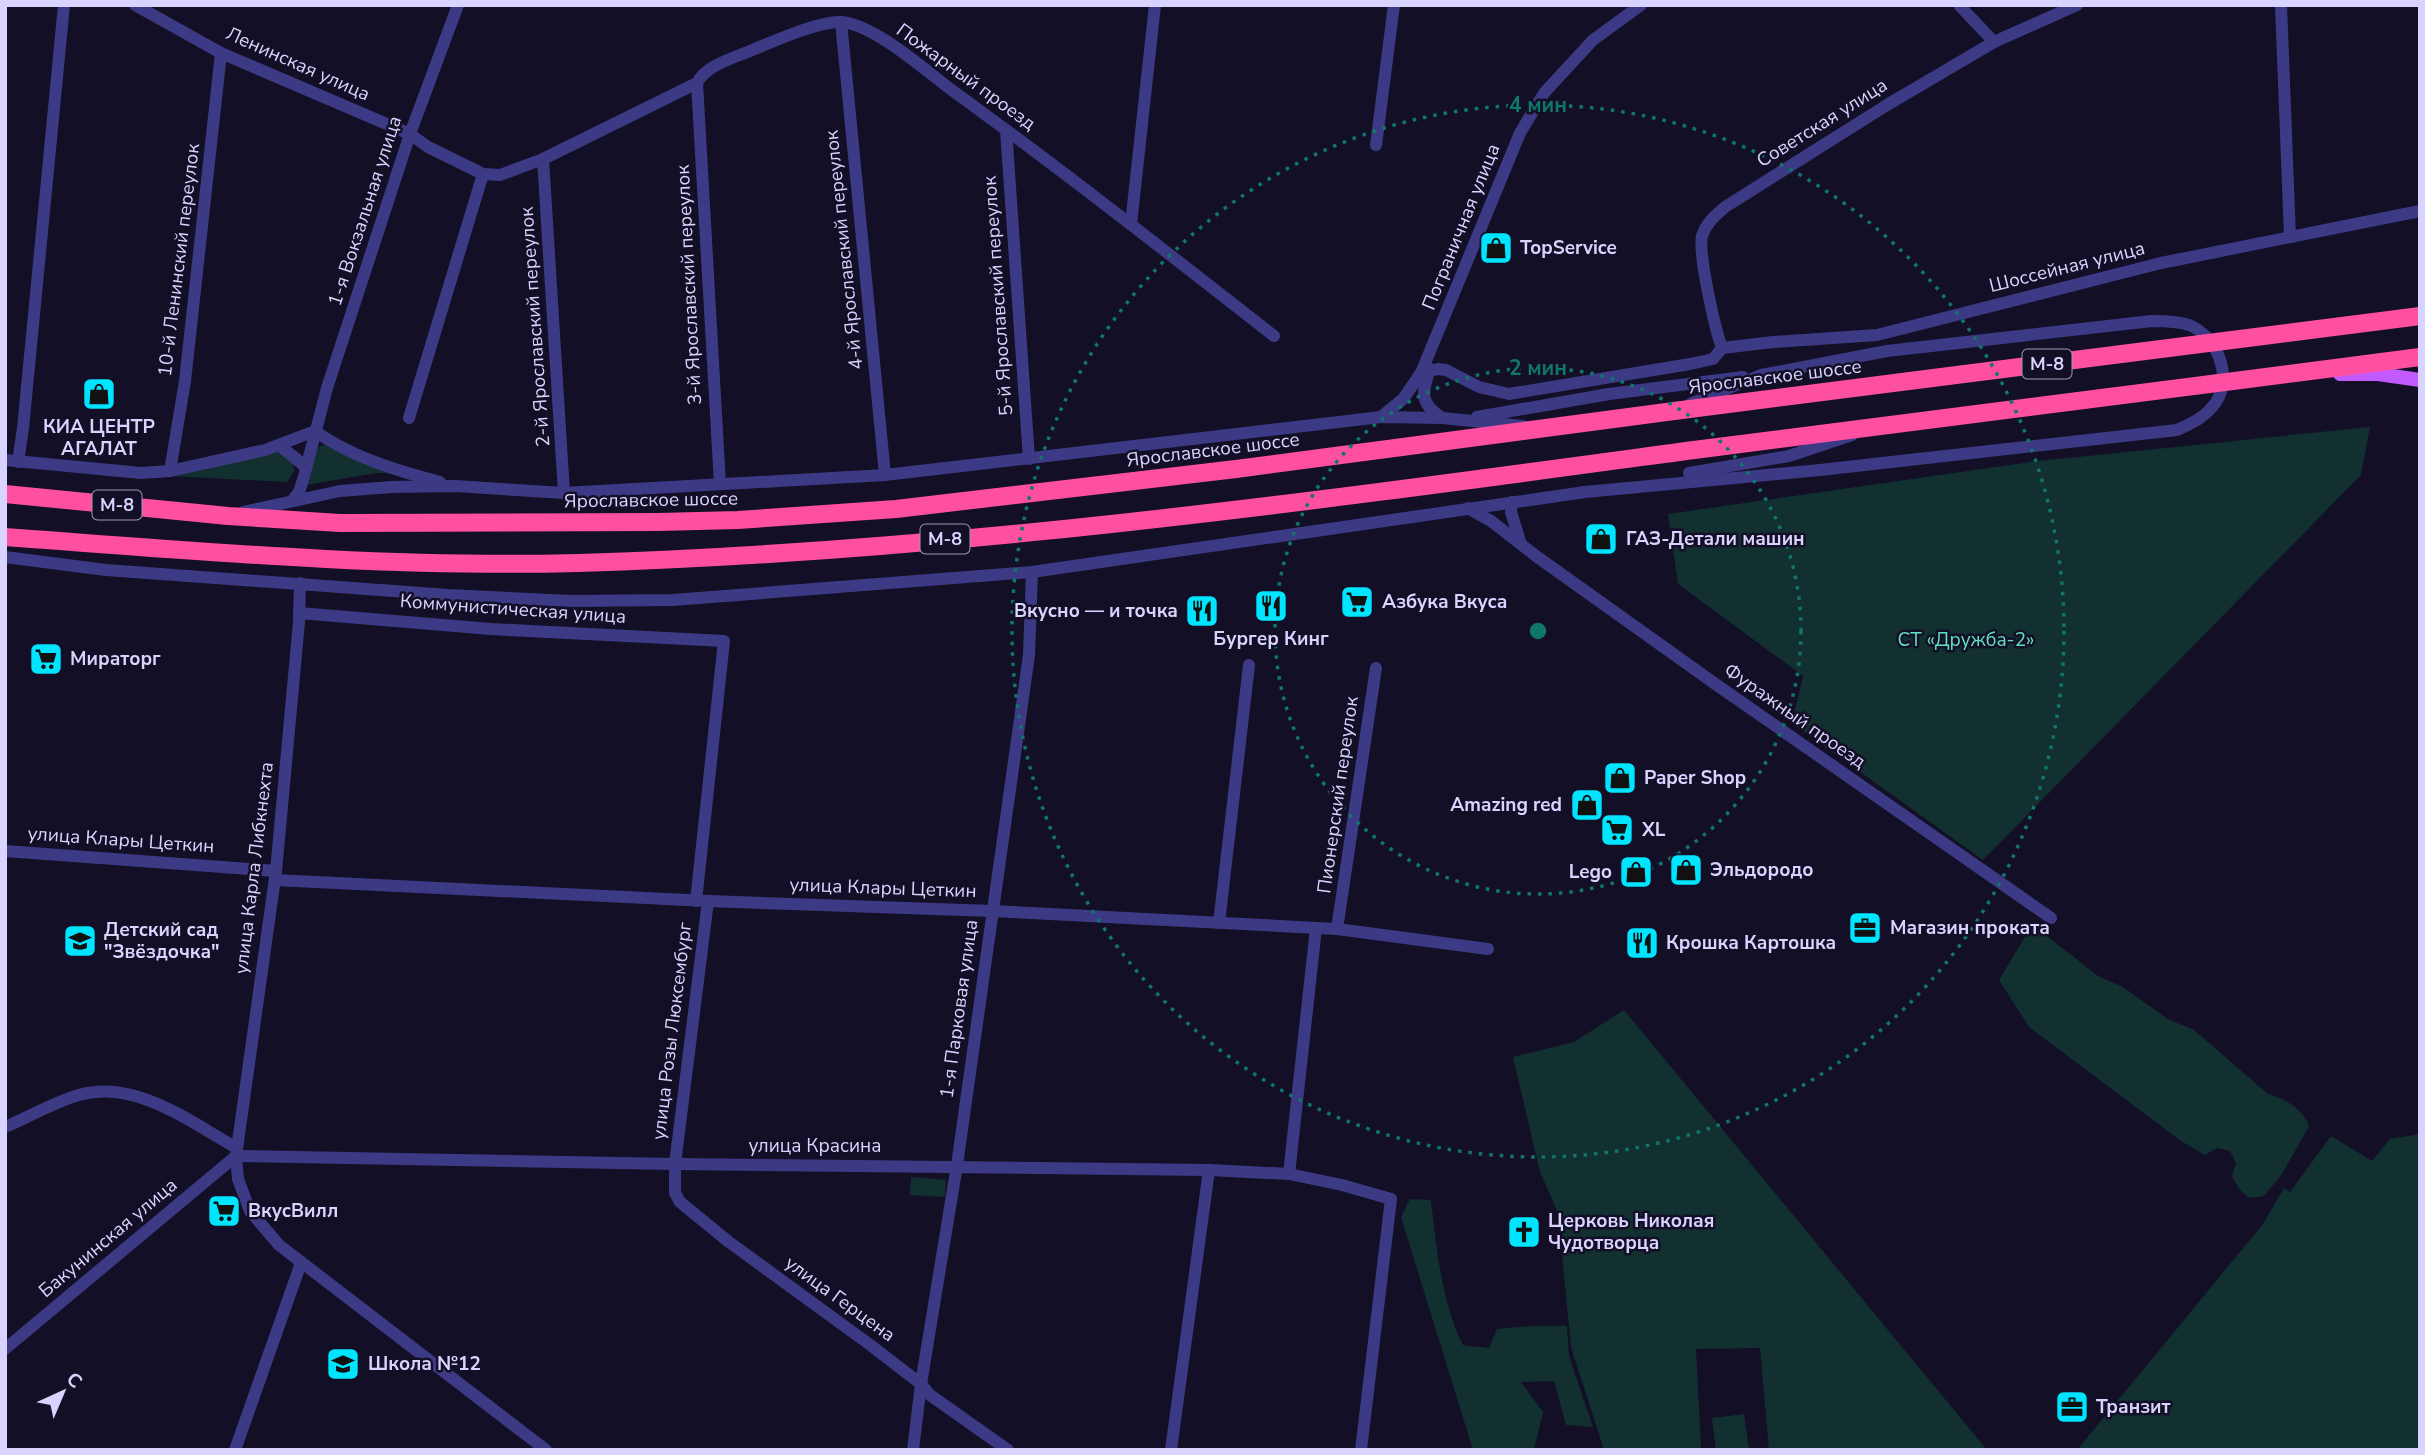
<svg xmlns="http://www.w3.org/2000/svg" width="2425" height="1455" viewBox="0 0 2425 1455" font-family="'Nunito Sans',sans-serif">
	<style>
		.green { fill: #12302f }
		.lines { fill: none; stroke-linecap: round; stroke-linejoin: round }
		.minor { stroke: #3d3a85; stroke-width: 12 }
		.major { stroke: #c25bff; stroke-width: 14 }
		.highway { stroke: #ff4fa3; stroke-width: 18 }
		.ring { fill: none; stroke: #0f766e; stroke-width: 3.5; stroke-dasharray: 3.5 7 }
		.labels { text-anchor: middle; dominant-baseline: central; stroke-width: 5; stroke-linejoin: round; paint-order: stroke }
		.shield { fill: #130f26; stroke: #9e99be; stroke-width: 2 }
		.shield-label { font-size: 18px; font-weight: bold; fill: #d9d4ff }
		.street-label { font-size: 19px; fill: #d9d4ff; stroke: #130f26 }
		.poi-label { font-size: 19px; font-weight: bold; fill: #d9d4ff; stroke: #130f26; text-anchor: start }
		.park-label { font-size: 19px; fill: #5fe0c0; stroke: #130f26 }
		.centre { fill: #0f766e; stroke: #130f26; stroke-width: 3.5 }
		.ring-label { font-size: 21px; text-anchor: middle; font-weight: bold; fill: #0f766e; stroke: #130f26; stroke-width: 5; stroke-linejoin: round; paint-order: stroke }
	</style>
	<rect width="100%" height="100%" fill="#130f26"/>
	<g class="green">
		<path d="M2370,427L2361,475L1983,860L1792,723L1803,676L1678,584L1668,514L2038,461Z"/>
		<path d="M326,444L397,473H376L306,485L314,449Z"/>
		<path d="M277,451L293,460L294,471L287,482L170,476Z"/>
		<path d="M2028,932H2042L2098,976L2123,987L2168,1019L2194,1030L2268,1094C2287,1100 2302,1108 2309,1126L2282,1174L2264,1196L2249,1198L2239,1189L2232,1176L2236,1163L2230,1151L2217,1148L2205,1155L2181,1141L2029,1027L1999,980Z"/>
		<path d="M1624,1010L1987,1450H1769L1760,1348L1696,1349L1701,1450H1604L1571,1347L1558,1213L1540,1172L1513,1057L1574,1042Z"/>
		<path d="M2420,1134V1450H2077L2263,1224L2284,1188L2290,1192L2331,1136L2372,1161L2390,1139Z"/>
		<path d="M911,1177L946,1180L945,1197L910,1195Z"/>
		<path d="M1410,1199L1431,1200C1436,1246 1442,1304 1463,1345L1489,1348L1497,1329L1528,1326H1567L1569,1356L1593,1427L1566,1425L1554,1381L1521,1382L1543,1412L1534,1450H1473L1401,1217Z"/>
		<path d="M1744,1414L1749,1450H1716L1712,1418Z"/>
	</g>
	<g class="lines">
		<g class="minor">
			<path d="M135,5L221,53L410,134L428,147L483,174L500,175L543,159L697,83C705,66 733,58 750,51C772,42 818,21 841,22C874,24 926,71 953,91C1062,170 1168,253 1274,336"/>
			<path d="M1959,5L1994,42"/>
			<path d="M2281,5L2290,237"/>
			<path d="M841,22L885,475"/>
			<path d="M697,83L720,484"/>
			<path d="M1006,130L1029,459"/>
			<path d="M1376,145L1394,5"/>
			<path d="M543,159L564,493"/>
			<path d="M1131,224L1155,5"/>
			<path d="M1722,348L1773,342L1877,335L2161,263L2420,211"/>
			<path d="M1722,348C1715,329 1698,254 1702,236C1706,223 1715,216 1725,207L1887,105L1994,42L2077,5"/>
			<path d="M1430,369C1422,392 1419,403 1442,418"/>
			<path d="M1421,373L1438,369L1446,370L1479,387L1509,394L1690,364L1713,359L1722,348"/>
			<path d="M1381,417L1403,399L1421,373L1520,133L1544,93L1593,40L1641,5"/>
			<path d="M1477,417L1609,394L1743,377"/>
			<path d="M409,418L483,174"/>
			<path d="M315,431C351,457 398,471 440,482"/>
			<path d="M279,445L306,467"/>
			<path d="M5,460L141,473L170,471L265,450L315,431"/>
			<path d="M18,462L23,428L64,5"/>
			<path d="M170,471L185,381L221,53"/>
			<path d="M1689,473L1789,456L1852,435"/>
			<path d="M292,501L299,492L303,480L327,388L410,134L458,5"/>
			<path d="M1512,502L1511,512L1520,541"/>
			<path d="M1468,508L1491,521L1536,556L1714,683L2051,918"/>
			<path d="M243,512L340,491L392,487L455,486L564,493L885,475L1381,417L1442,418L1523,426"/>
			<path d="M5,557L106,570L448,595L572,601L673,600L1032,572L1585,492L1820,470L2177,430C2192,423 2206,417 2216,402C2233,376 2217,336 2189,325C2177,321 2164,321 2152,321L1887,351L1761,375L1690,404"/>
			<path d="M300,583L299,622L276,871L236,1156L238,1179L250,1211L279,1245L546,1450"/>
			<path d="M299,613L491,629L724,641L696,901"/>
			<path d="M5,851L276,871"/>
			<path d="M275,880L708,901L992,911L1337,929L1488,949"/>
			<path d="M708,901L675,1164V1193L680,1202L729,1242L869,1344L921,1384L930,1395L1008,1450"/>
			<path d="M1219,923L1249,665"/>
			<path d="M1337,929L1376,668"/>
			<path d="M5,1127C29,1117 54,1102 79,1095C136,1079 190,1122 237,1148"/>
			<path d="M236,1156L675,1164L1209,1170L1289,1174L1342,1185L1391,1199L1361,1450"/>
			<path d="M1289,1174L1316,928"/>
			<path d="M5,1349L236,1156"/>
			<path d="M235,1450L301,1263"/>
			<path d="M913,1450L921,1384L957,1165L1029,655L1032,572"/>
			<path d="M1171,1450L1209,1170"/>
		</g>
		<path class="major" d="M2340,374H2378L2420,380"/>
		<g class="highway">
			<path d="M5,494L228,516L340,523L658,522L738,520L896,509L1236,469L1674,411L2420,316"/>
			<path d="M5,537C196,551 386,568 578,563C952,552 1323,500 1694,450C1935,417 2178,389 2420,357"/>
		</g>
	</g>
	<g class="ring">
		<circle cx="1538" cy="631" r="263"/>
		<circle cx="1538" cy="631" r="526"/>
	</g>
	<defs>
		<symbol id="shop-square" viewBox="-11 -11 22 22"><rect x="-9" y="-9" width="18" height="18" rx="4" fill="#00e5ff" stroke="#130f26"/><path d="M-5-2.5h2.3a2.7 3.5 0 0 1 5.4 0H5L5.5 6h-11ZM-1.5-2.5h3a1.5 2.3 0 0 0-3 0Z" fill="#111"/></symbol>
		<symbol id="supermarket-square" viewBox="-11 -11 22 22"><rect x="-9" y="-9" width="18" height="18" rx="4" fill="#00e5ff" stroke="#130f26"/><path d="M-6-5.5h2.5l.6 2H6L4.5 2H-2.5L-4.4-4H-6ZM-1.5 3.2a1.3 1.3 0 1 0 .1 0ZM3 3.2a1.3 1.3 0 1 0 .1 0Z" fill="#111"/></symbol>
		<symbol id="restaurant-square" viewBox="-11 -11 22 22"><rect x="-9" y="-9" width="18" height="18" rx="4" fill="#00e5ff" stroke="#130f26"/><path d="M-5-6h1v4h1v-4h1v4h1v-4h1v5L-1.5 .5V6h-2V.5L-5-1ZM5-6V6H3V1.5H1.5Q1.5-4 5-6Z" fill="#111"/></symbol>
		<symbol id="office-square" viewBox="-11 -11 22 22"><rect x="-9" y="-9" width="18" height="18" rx="4" fill="#00e5ff" stroke="#130f26"/><path d="M-6-3h4V-5.5h4V-3h4V5H-6ZM-1-4.5V-3h2v-1.5ZM-6 0V1H6V0Z" fill="#111"/></symbol>
		<symbol id="school-square" viewBox="-11 -11 22 22"><rect x="-9" y="-9" width="18" height="18" rx="4" fill="#00e5ff" stroke="#130f26"/><path d="M0-5L7-2L0 1L-7-2ZM-4 1L0 2.5L4 1V4Q0 6-4 4Z" fill="#111"/></symbol>
		<symbol id="church-square" viewBox="-11 -11 22 22"><rect x="-9" y="-9" width="18" height="18" rx="4" fill="#00e5ff" stroke="#130f26"/><path d="M-1.2-6h2.4v3.5h3.3v2.4h-3.3V6h-2.4V-.1h-3.3v-2.4h3.3Z" fill="#111"/></symbol>
	</defs>
	<g fill-rule="evenodd">
		<use href="#shop-square" x="1477" y="229" width="38" height="38"/>
		<use href="#shop-square" x="80" y="375" width="38" height="38"/>
		<use href="#shop-square" x="1582" y="520" width="38" height="38"/>
		<use href="#supermarket-square" x="1338" y="583" width="38" height="38"/>
		<use href="#restaurant-square" x="1252" y="587" width="38" height="38"/>
		<use href="#restaurant-square" x="1183" y="592" width="38" height="38"/>
		<use href="#supermarket-square" x="27" y="640" width="38" height="38"/>
		<use href="#shop-square" x="1601" y="759" width="38" height="38"/>
		<use href="#shop-square" x="1568" y="786" width="38" height="38"/>
		<use href="#supermarket-square" x="1598" y="811" width="38" height="38"/>
		<use href="#shop-square" x="1667" y="851" width="38" height="38"/>
		<use href="#shop-square" x="1617" y="853" width="38" height="38"/>
		<use href="#office-square" x="1846" y="909" width="38" height="38"/>
		<use href="#school-square" x="61" y="922" width="38" height="38"/>
		<use href="#restaurant-square" x="1623" y="924" width="38" height="38"/>
		<use href="#supermarket-square" x="205" y="1192" width="38" height="38"/>
		<use href="#church-square" x="1505" y="1213" width="38" height="38"/>
		<use href="#school-square" x="324" y="1345" width="38" height="38"/>
		<use href="#office-square" x="2053" y="1388" width="38" height="38"/>
	</g>
	<g class="labels">
		<g class="shield">
			<rect x="2022.5" y="349.5" width="49" height="29" rx="5"/>
			<rect x="92.5" y="490.5" width="49" height="29" rx="5"/>
			<rect x="920.5" y="524.5" width="49" height="29" rx="5"/>
		</g>
		<g class="shield-label">
			<text x="2047" y="364">М-8</text>
			<text x="117" y="505">М-8</text>
			<text x="945" y="539">М-8</text>
		</g>
		<g class="street-label">
			<text transform="translate(298 64) rotate(24)">Ленинская улица</text>
			<text transform="translate(966 77) rotate(36)">Пожарный проезд</text>
			<text transform="translate(1822 123) rotate(-32)">Советская улица</text>
			<text transform="translate(365 211) rotate(-72)">1-я Вокзальная улица</text>
			<text transform="translate(1461 227) rotate(-68)">Пограничная улица</text>
			<text transform="translate(844 250) rotate(-96)">4-й Ярославский переулок</text>
			<text transform="translate(179 260) rotate(-83)">10-й Ленинский переулок</text>
			<text transform="translate(2067 267) rotate(-14)">Шоссейная улица</text>
			<text transform="translate(689 285) rotate(-93)">3-й Ярославский переулок</text>
			<text transform="translate(998 296) rotate(-94)">5-й Ярославский переулок</text>
			<text transform="translate(535 327) rotate(-94)">2-й Ярославский переулок</text>
			<text transform="translate(1775 377) rotate(-7)">Ярославское шоссе</text>
			<text transform="translate(1213 450) rotate(-7)">Ярославское шоссе</text>
			<text transform="translate(651 500) rotate(-1)">Ярославское шоссе</text>
			<text transform="translate(513 609) rotate(4)">Коммунистическая улица</text>
			<text transform="translate(1795 716) rotate(35)">Фуражный проезд</text>
			<text transform="translate(1338 795) rotate(-82)">Пионерский переулок</text>
			<text transform="translate(121 840) rotate(4)">улица Клары Цеткин</text>
			<text transform="translate(254 868) rotate(-83)">улица Карла Либкнехта</text>
			<text transform="translate(883 888) rotate(2)">улица Клары Цеткин</text>
			<text transform="translate(959 1009) rotate(-82)">1-я Парковая улица</text>
			<text transform="translate(672 1031) rotate(-83)">улица Розы Люксембург</text>
			<text x="815" y="1146">улица Красина</text>
			<text transform="translate(108 1238) rotate(-40)">Бакунинская улица</text>
			<text transform="translate(840 1299) rotate(36)">улица Герцена</text>
		</g>
		<g class="poi-label">
			<text x="1520" y="248">TopService</text>
			<text x="99" y="427" text-anchor="middle">КИА ЦЕНТР<tspan x="99" dy="22">АГАЛАТ</tspan></text>
			<text x="1626" y="539">ГАЗ-Детали машин</text>
			<text x="1382" y="602">Азбука Вкуса</text>
			<text x="1178" y="611" text-anchor="end">Вкусно — и точка</text>
			<text x="1271" y="639" text-anchor="middle">Бургер Кинг</text>
			<text x="70" y="659">Мираторг</text>
			<text x="1644" y="778">Paper Shop</text>
			<text x="1562" y="805" text-anchor="end">Amazing red</text>
			<text x="1642" y="830">XL</text>
			<text x="1710" y="870">Эльдородо</text>
			<text x="1612" y="872" text-anchor="end">Lego</text>
			<text x="1890" y="928">Магазин проката</text>
			<text x="104" y="930">Детский сад<tspan x="104" dy="22">"Звёздочка"</tspan></text>
			<text x="1666" y="943">Крошка Картошка</text>
			<text x="248" y="1211">ВкусВилл</text>
			<text x="1548" y="1221">Церковь Николая<tspan x="1548" dy="22">Чудотворца</tspan></text>
			<text x="368" y="1364">Школа №12</text>
			<text x="2096" y="1407">Транзит</text>
		</g>
		<g class="park-label">
			<text x="1966" y="640">СТ «Дружба-2»</text>
		</g>
	</g>
	<circle cx="1538" cy="631" r="10" class="centre"/>
	<g class="ring-label">
		<text x="1538" y="112">4 мин</text>
		<text x="1538" y="375">2 мин</text>
	</g>
	<rect width="2425" height="1455" fill="none" stroke="#d9d4ff" stroke-width="14"/>
	<g transform="translate(63 1392) rotate(44)" stroke="#130f26" stroke-width="5" paint-order="stroke">
	<path d="M0-5L12 26L0 18L-12 26Z" fill="#d9d4ff"/>
	<text y="-10" font-size="19" font-weight="bold" text-anchor="middle" fill="#d9d4ff">С</text>
	</g>
</svg>
